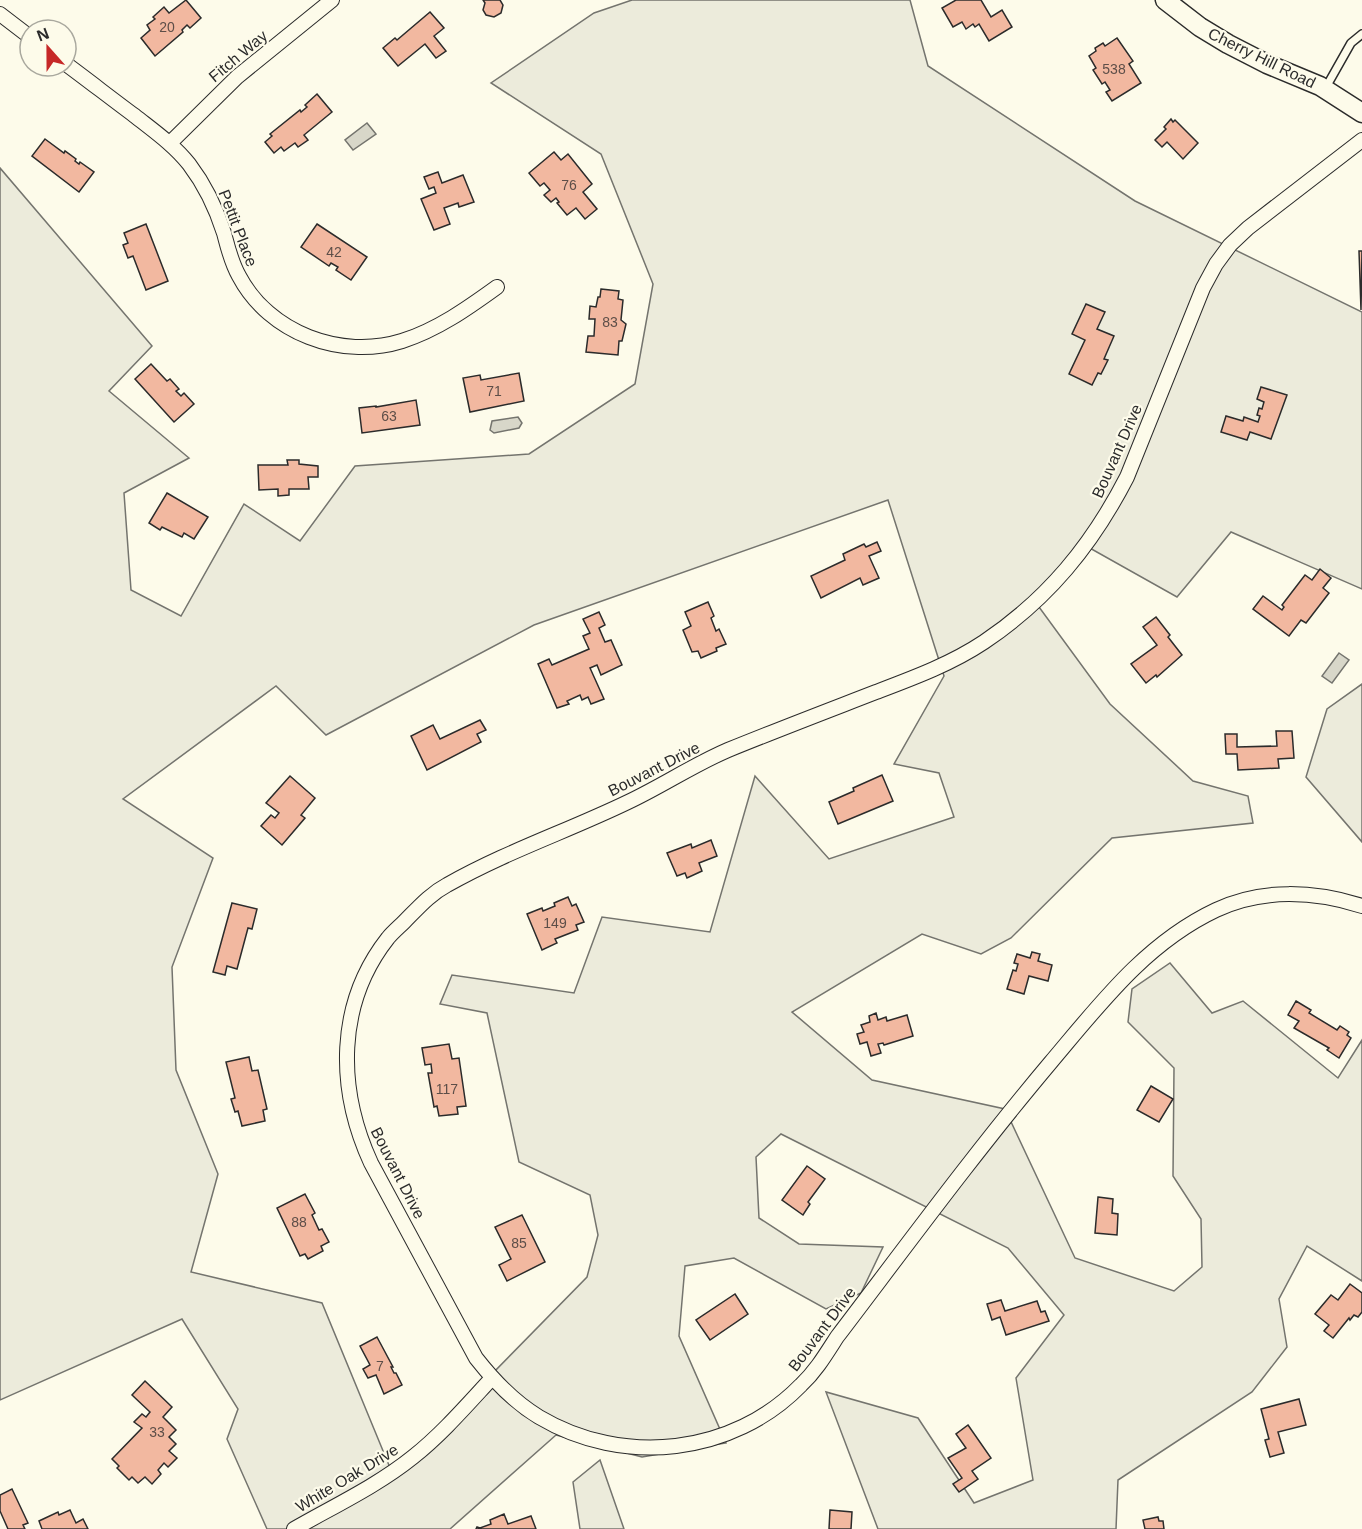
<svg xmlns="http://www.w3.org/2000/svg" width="1362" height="1529" viewBox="0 0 1362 1529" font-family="Helvetica,sans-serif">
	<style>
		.green { fill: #ecebdb; stroke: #74746e; stroke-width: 1.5; fill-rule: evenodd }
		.water { fill: #d8d7c9; stroke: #74746e; stroke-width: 1.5 }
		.building { fill: #f2b8a0; stroke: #2b2b2b; stroke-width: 1.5 }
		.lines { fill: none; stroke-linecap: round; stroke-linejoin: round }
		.lane-casing { stroke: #2b2b2b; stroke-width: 10 }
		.street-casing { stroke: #2b2b2b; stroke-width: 16 }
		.secondary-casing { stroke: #2b2b2b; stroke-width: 21 }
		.lane { stroke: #fdfbea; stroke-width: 7 }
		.street { stroke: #fdfbea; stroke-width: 14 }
		.secondary { stroke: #fdfbea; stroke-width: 18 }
		.labels { text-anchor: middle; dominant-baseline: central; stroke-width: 4.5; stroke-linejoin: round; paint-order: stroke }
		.number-label { font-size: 14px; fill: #5d4e48 }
		.street-label { font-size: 16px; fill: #2b2b2b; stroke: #fdfbea }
	</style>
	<rect width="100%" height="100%" fill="#fdfbea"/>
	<g class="green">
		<path d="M632,0H910L928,66L1135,201L1362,312V589L1231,532L1177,597L1088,547L1039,607L1110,704L1193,781L1248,796L1253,823L1112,838L1011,938L981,954L922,934L792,1012L872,1080L1005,1109L1075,1258L1174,1291L1202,1267L1201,1219L1173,1176L1174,1068L1128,1022L1132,989L1170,963L1212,1013L1243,1001L1338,1078L1362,1040V1281L1307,1246L1279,1299L1287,1347L1252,1392L1118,1480L1116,1529H878L826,1392L918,1418L974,1503L1033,1480L1016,1378L1064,1315L1008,1248L781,1134L756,1157L759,1218L799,1244L883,1247L861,1293L826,1309L734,1258L685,1266L679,1336L726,1443L642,1457L556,1435L450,1529H267L227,1439L238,1409L182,1319L0,1400V168L152,346L109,391L189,458L124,493L131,590L181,616L244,504L300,541L355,466L529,454L635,384L653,284L601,154L491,83L594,13ZM888,500L944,676L894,764L939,773L954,817L829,859L755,776L710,932L602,917L574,993L452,975L440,1004L487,1013L519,1162L590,1195L598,1235L587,1277L393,1475L322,1303L191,1272L218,1174L176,1070L172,967L213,858L123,799L276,686L326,735L534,625Z"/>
		<path d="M1362,684V842L1306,777L1327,709Z"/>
		<path d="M600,1460L624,1529H580L573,1482Z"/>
	</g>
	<g class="water">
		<path d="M367,123L376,134L353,150L345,140Z"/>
		<path d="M518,417L522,423L519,428L494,433L490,430L492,421Z"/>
		<path d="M1339,653L1349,660L1332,683L1322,676Z"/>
	</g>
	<g class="building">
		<path d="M186,0L201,18L190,28L187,25L182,30L183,32L155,56L141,38L150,30L147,25L155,19L153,17L164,7L169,13Z"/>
		<path d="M483,0H500L503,5L501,13L494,17L486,15L483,10L485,3Z"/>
		<path d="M956,0H981L991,17L1002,10L1012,27L989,41L979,24L975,27L973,24L966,29L962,22L953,27L942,8Z"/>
		<path d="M430,12L444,28L434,36L446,51L436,58L425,44L398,66L383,48L395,38L397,40Z"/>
		<path d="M1117,38L1133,61L1129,64L1141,83L1112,101L1106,92L1110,90L1105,82L1102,84L1093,70L1096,68L1089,56L1096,51L1095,48L1103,43L1105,46Z"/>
		<path d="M317,94L332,112L304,135L308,140L298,147L295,143L284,151L281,147L274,153L265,142L272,136L270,134L300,110L301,112L307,107L305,105Z"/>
		<path d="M1171,119L1173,122L1175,120L1198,143L1183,159L1167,142L1162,147L1155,140L1166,129L1164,127Z"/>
		<path d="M45,139L64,153L65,151L76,159L75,161L79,164L80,162L94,172L79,192L32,156Z"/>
		<path d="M554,152L561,160L568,154L592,184L583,192L597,209L585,219L576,208L567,215L557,203L559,202L556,198L551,202L544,195L550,190L544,183L540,186L529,173Z"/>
		<path d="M438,172L442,183L463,175L474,202L459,207L458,203L444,208L450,224L434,230L421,199L436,193L434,187L429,189L424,177Z"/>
		<path d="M146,224L168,281L146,290L133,256L128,258L123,245L128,243L124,233Z"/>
		<path d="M317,224L367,257L351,280L336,270L338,267L331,263L329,266L301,247Z"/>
		<path d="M1359,251H1362L1361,310Z"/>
		<path d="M601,289L619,291L618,299L623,300L621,320L626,324L622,341H619L618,355L586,352L588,336H594L595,319H589L590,306L596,307L598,297H600Z"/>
		<path d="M1086,304L1105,312L1097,329L1114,336L1104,359L1108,360L1101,374L1098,373L1092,385L1069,374L1085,340L1072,334Z"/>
		<path d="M151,364L167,381L170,379L179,389L176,391L181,396L184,393L194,404L174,422L135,379Z"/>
		<path d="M519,373L524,401L470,412L463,378L480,375L481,380Z"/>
		<path d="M1261,387L1287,395L1271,439L1250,432L1247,440L1221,432L1226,416L1243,421L1244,417L1258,422L1260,416L1257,415L1259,408L1262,409L1264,402L1257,399Z"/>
		<path d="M416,400L420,425L362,433L359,408L376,406V407Z"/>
		<path d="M287,460H299V464L318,466V477H308L309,489H289V495L278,496V489L259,490L258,465H288Z"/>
		<path d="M167,493L208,517L194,539L184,533L182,537L162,527L160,530L149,523Z"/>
		<path d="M877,542L881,551L869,556L879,578L863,585L860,578L821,598L811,576L845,560L843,554L864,544L866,547Z"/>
		<path d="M1320,569L1331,578L1323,588L1329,593L1306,623L1301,620L1289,636L1253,609L1263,596L1282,610L1284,607L1282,605L1305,575L1312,580Z"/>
		<path d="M708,602L714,616L711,618L716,631L719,629L726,644L716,648L717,651L701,658L698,651L692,652L683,630L691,626L685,612Z"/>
		<path d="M599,612L605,625L599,628L605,642L611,640L622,665L601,675L597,665L590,668L604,699L591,704L588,697L582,700L580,695L567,701L569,704L557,708L538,664L549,659L552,665L589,649L583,636L590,633L583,619Z"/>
		<path d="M1156,617L1170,635L1168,637L1182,655L1157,677L1156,675L1146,683L1131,664L1157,645L1143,627Z"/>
		<path d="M480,720L486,730L477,734L481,742L427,770L411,736L433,725L440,739Z"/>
		<path d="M1276,731H1292L1294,758L1278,759L1279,768L1238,770L1237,754H1226L1225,734H1237V747L1277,746Z"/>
		<path d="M882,775L893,801L838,824L829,802L854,791L853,788Z"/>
		<path d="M290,776L315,798L301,815L305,818L282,845L261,826L271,815L275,818L279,813L266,803Z"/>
		<path d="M711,840L717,856L699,863L702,871L687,878L685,873L677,876L667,853L691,844L692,848Z"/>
		<path d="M568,897L572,906L576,904L584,922L576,925L578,930L555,939L557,943L542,950L527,914L542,908L543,911L555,906L554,903Z"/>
		<path d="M232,903L257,909L252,929L248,928L237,969L227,966L225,975L213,972Z"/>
		<path d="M1032,952L1040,954L1038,961L1052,965L1048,981L1029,976L1024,994L1007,989L1013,970L1016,971L1018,964L1014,963L1017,954L1030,958Z"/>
		<path d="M1296,1001L1311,1010L1309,1013L1337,1030L1340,1026L1349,1032L1347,1035L1351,1038L1339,1058L1327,1050L1329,1048L1294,1028L1299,1021L1288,1015Z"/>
		<path d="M876,1013L878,1020L886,1017L887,1021L907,1015L913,1036L884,1045L883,1043L878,1044L881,1053L871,1056L867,1042L860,1044L857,1034L864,1032L861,1025L870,1022L869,1016Z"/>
		<path d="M449,1044L452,1059L459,1058L466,1106L457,1107L458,1114L439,1116L437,1106L434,1107L428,1073H432L431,1064L425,1065L422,1048Z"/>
		<path d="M249,1057L252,1071L258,1070L267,1109L263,1110L265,1121L242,1126L238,1111L235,1112L231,1099L235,1098L226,1062Z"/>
		<path d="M1151,1086L1173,1099L1159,1122L1137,1110Z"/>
		<path d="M807,1166L825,1179L808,1202L810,1204L803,1215L782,1200Z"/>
		<path d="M305,1194L315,1213L312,1215L319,1230L322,1229L329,1242L321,1246L323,1251L308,1259L305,1254L300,1256L277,1208Z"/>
		<path d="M1098,1197L1113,1199L1112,1213L1118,1214L1117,1235L1095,1233Z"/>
		<path d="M522,1215L545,1262L507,1281L499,1265L511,1259L495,1227Z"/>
		<path d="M1350,1284L1362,1293V1312L1358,1317L1354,1315L1350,1320L1349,1318L1333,1338L1324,1331L1329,1325L1315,1314L1331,1295L1338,1300Z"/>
		<path d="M735,1294L748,1314L710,1340L696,1320Z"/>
		<path d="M1001,1300L1005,1311L1037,1301L1041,1312L1045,1311L1049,1321L1006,1335L1000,1317L992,1320L987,1304Z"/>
		<path d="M377,1337L393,1367H391L394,1373H396L402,1385L384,1394L376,1375L368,1378L363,1369L370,1365L360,1346Z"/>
		<path d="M145,1381L172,1407L163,1417L176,1430L169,1437L176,1444L169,1451L177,1458L168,1467L164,1463L158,1470L161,1474L152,1484L145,1477L138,1483L132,1477L129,1480L117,1468L119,1466L112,1459L142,1428L134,1422L142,1414L146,1417L150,1412L132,1395Z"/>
		<path d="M1299,1399L1306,1425L1278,1432L1284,1453L1270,1457L1265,1440L1269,1439L1261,1409Z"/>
		<path d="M968,1425L991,1458L972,1471L978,1479L959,1492L953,1484L962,1478L948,1458L966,1448L956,1434Z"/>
		<path d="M12,1489L28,1523L23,1525L25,1529H8L0,1511V1495Z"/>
		<path d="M70,1510L76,1523L83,1519L88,1529H42L39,1521L58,1512L59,1515Z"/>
		<path d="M830,1510L852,1512L851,1529H829Z"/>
		<path d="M504,1514L508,1524L531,1516L536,1529H476L477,1527L480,1528L491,1524L490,1520Z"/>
		<path d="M1158,1517L1159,1521H1163L1164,1529H1145L1143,1520Z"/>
	</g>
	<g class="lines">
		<defs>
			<path id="lane" d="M1325,89L1351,43L1362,34"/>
			<g id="street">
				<path d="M0,14L30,37"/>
				<path d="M66,64C89,81 112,99 135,116C154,131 174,145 189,164C205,185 216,208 224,233C228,248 231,262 239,276C269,333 341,360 402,341C437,330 468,308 497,287"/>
				<path d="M1362,140L1248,228L1230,245L1216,264L1203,288L1127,477C1092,545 1048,599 984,642C951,664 913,678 876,692C827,711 777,730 728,750C693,765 662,786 628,802C568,831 505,852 447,885C430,894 418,908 404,922C399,927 393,932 388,938C336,1004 337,1089 371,1163L476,1358C494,1381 514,1402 539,1417C623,1467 733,1455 801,1385C816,1371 826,1354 837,1337C907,1245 976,1151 1051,1062C1100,1004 1146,943 1216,910C1262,888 1315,891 1362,906"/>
				<path d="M170,143L237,77L332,0"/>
				<path d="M294,1529C334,1506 377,1486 413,1457C442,1434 467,1405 492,1378"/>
			</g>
			<path id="secondary" d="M1165,0L1200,27L1228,44L1267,64L1320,86L1362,113"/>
		</defs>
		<use href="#lane" class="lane-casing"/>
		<use href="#street" class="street-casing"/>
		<use href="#secondary" class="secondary-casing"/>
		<use href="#lane" class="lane"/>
		<use href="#street" class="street"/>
		<use href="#secondary" class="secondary"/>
	</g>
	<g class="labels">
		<g class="number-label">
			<text x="167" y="27">20</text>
			<text x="1114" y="69">538</text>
			<text x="569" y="185">76</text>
			<text x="334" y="252">42</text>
			<text x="610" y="322">83</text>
			<text x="494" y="391">71</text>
			<text x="389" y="416">63</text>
			<text x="555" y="923">149</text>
			<text x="447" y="1089">117</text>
			<text x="299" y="1222">88</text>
			<text x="519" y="1243">85</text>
			<text x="380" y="1366">7</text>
			<text x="157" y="1432">33</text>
		</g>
		<g class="street-label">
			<text transform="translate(238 56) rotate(-40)">Fitch Way</text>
			<text transform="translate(1262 58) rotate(26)">Cherry Hill Road</text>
			<text transform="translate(238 228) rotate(69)">Pettit Place</text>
			<text transform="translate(1117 451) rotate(-66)">Bouvant Drive</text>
			<text transform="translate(654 769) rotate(-27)">Bouvant Drive</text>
			<text transform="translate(398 1173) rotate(63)">Bouvant Drive</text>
			<text transform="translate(822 1329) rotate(-53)">Bouvant Drive</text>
			<text transform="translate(347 1478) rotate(-31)">White Oak Drive</text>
		</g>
	</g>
	<g transform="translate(48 48) rotate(339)"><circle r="28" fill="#fdfbea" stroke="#a9a89e" stroke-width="1.5"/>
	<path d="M0-4.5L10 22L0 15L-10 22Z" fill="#c62828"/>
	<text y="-9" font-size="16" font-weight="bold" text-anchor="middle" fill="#2b2b2b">N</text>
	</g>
</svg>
